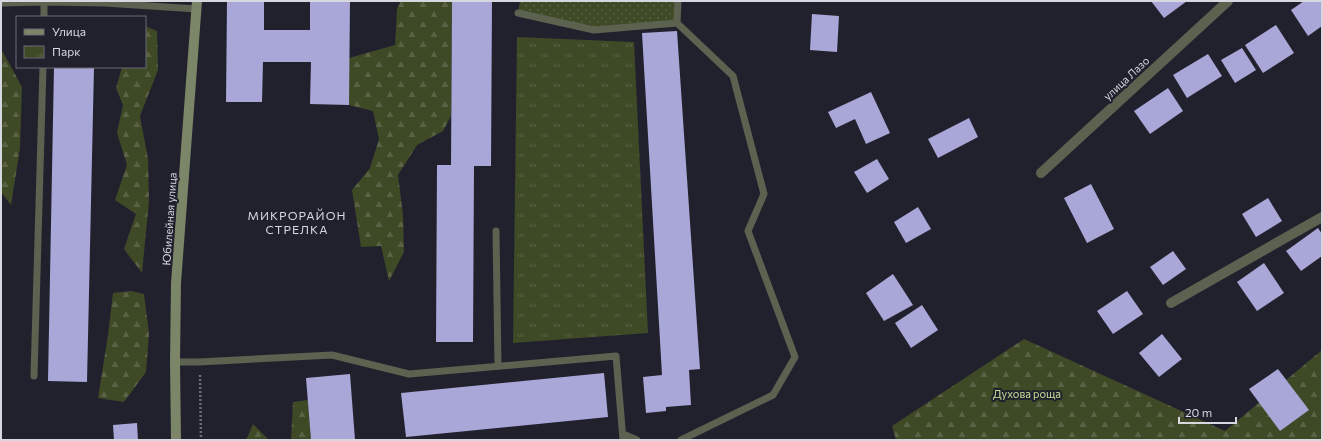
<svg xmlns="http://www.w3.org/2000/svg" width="1323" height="441" viewBox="0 0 1323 441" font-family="Commissioner,sans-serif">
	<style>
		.grass { fill: url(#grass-dots) }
		.forest { fill: url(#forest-firs) }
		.park { fill: url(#park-tufts) }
		.building { fill: #a8a7d7 }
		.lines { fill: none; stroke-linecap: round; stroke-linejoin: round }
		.path { stroke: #6c6c77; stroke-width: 2.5; stroke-dasharray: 2 2; stroke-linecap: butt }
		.lane { stroke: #5b624f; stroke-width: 7 }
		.street { stroke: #5b624f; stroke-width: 10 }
		.secondary { stroke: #7b8567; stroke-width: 10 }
		.labels { text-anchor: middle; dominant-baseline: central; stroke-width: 4; stroke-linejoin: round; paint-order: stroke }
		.street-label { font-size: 11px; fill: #d7d7e0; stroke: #21212e }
		.park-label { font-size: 11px; fill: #c7df97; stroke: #21212e }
		.neighbourhood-label { font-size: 12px; letter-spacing: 1px; fill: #d7d7e0; stroke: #21212e }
	</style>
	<defs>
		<pattern id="grass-dots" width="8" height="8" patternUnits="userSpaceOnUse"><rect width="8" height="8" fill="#3e4926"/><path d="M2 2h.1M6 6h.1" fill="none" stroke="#596245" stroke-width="1.8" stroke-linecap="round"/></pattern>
		<pattern id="forest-firs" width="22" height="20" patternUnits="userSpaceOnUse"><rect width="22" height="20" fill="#3e4926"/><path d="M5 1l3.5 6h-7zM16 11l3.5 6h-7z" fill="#596245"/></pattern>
		<pattern id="park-tufts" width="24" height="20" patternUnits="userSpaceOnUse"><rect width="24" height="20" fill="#3e4926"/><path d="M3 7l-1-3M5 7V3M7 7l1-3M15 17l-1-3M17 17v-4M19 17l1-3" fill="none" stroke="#596245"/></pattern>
	</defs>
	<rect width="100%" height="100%" fill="#21212e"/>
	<path class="grass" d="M520,1H678L677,23L594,30L518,13Z"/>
	<g class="forest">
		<path d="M401,1H452L451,116L443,131L417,145L398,175L403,215L404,252L389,281L381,246L361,247L352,190L370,168L379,139L373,111L349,105V58L395,45L397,9Z"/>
		<path d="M145,26L157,31L158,70L140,116L148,159L149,201L142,273L124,249L136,214L115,200L127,165L117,133L123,105L116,88L122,67H145Z"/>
		<path d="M3,52L22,87L20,148L11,205L1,192V53Z"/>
		<path d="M131,291L144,294L149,334L146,372L124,402L98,398L108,335L113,293Z"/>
		<path d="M1024,339L1225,431L1322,350V440H896L892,426Z"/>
		<path d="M308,400L311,440H291L293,402Z"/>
		<path d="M253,424L269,440H246Z"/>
	</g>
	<path class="park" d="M517,37L634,42L648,333L513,343Z"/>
	<g class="building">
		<path d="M227,1H264V30H310V1H350L349,105L310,104L311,62H263L262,102H226Z"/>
		<path d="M452,1H492L491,166H474L473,342H436L437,165H451Z"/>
		<path d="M1151,1H1187L1164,18Z"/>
		<path d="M1304,1H1322V26L1308,36L1291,10Z"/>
		<path d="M812,14L839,16L837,52L810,50Z"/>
		<path d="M1276,25L1294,53L1263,73L1245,45Z"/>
		<path d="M677,31L700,369L689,370L691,405L666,407V411L646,413L643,377L662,375L642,33Z"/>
		<path d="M1242,48L1256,70L1235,83L1221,60Z"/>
		<path d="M1208,54L1222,76L1187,98L1173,75Z"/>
		<path d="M54,67H94L87,382L48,381Z"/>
		<path d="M1168,88L1183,111L1150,134L1134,111Z"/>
		<path d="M871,92L890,133L866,144L855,119L836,128L828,112Z"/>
		<path d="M969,118L978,137L938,158L928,139Z"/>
		<path d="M877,159L889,179L867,193L854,172Z"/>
		<path d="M1091,184L1114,229L1087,243L1064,198Z"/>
		<path d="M1268,198L1282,221L1256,237L1242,214Z"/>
		<path d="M918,207L931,229L906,243L894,222Z"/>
		<path d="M1318,228L1322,234V256L1301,271L1286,251Z"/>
		<path d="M1173,251L1186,269L1163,285L1150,267Z"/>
		<path d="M1264,263L1284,293L1257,311L1237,282Z"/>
		<path d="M893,274L913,305L884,321L866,293Z"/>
		<path d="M1127,291L1143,314L1113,334L1097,311Z"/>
		<path d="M922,305L938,330L911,348L895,323Z"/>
		<path d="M1162,334L1182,359L1159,377L1139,353Z"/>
		<path d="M1278,369L1309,410L1280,431L1249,389Z"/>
		<path d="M604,373L608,417L406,437L401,393Z"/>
		<path d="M350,374L355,440H311L306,378Z"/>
		<path d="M137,423L138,440H114L113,425Z"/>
	</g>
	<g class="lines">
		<path class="path" d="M200,375L201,440"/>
		<g class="lane">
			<path d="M3,1V3L44,2"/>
			<path d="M518,13L594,30L677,23L733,76L764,194L748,231L795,357L773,395L681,440"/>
			<path d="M44,17V2L105,3L197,9"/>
			<path d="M677,23L678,1"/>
			<path d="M496,231L498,366"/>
			<path d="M175,362H199L332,355L409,374L616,356L623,440"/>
			<path d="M34,376L43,67"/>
			<path d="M623,434L637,440"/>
		</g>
		<g class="street">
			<path d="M1041,173L1228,1"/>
			<path d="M1171,303L1322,217"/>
		</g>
		<path class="secondary" d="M176,440L175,362L176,283L197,1"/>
	</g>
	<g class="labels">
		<g class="street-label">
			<text transform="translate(1126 78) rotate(-43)">улица Лазо</text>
			<text transform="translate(169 219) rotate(-86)">Юбилейная улица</text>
		</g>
		<g class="park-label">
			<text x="1027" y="393">Духова роща</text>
		</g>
		<g class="neighbourhood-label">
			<text x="297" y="215">МИКРОРАЙОН<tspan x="297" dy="14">СТРЕЛКА</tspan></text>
		</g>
	</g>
	<rect width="1323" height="441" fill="none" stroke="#d7d7e0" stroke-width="4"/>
	<rect x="16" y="16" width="130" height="52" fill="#21212e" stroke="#6a6a75"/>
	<rect x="24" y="29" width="20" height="6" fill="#7b8567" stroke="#6a6a75"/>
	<text x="52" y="36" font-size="12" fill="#d7d7e0">Улица</text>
	<rect x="24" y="46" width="20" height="12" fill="url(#park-tufts)" stroke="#6a6a75"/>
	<text x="52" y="56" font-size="12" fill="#d7d7e0">Парк</text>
	<path d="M1179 417v6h57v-6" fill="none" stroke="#d7d7e0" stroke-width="2"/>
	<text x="1185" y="417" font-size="12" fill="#d7d7e0" stroke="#21212e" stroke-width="3" paint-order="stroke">20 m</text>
</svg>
